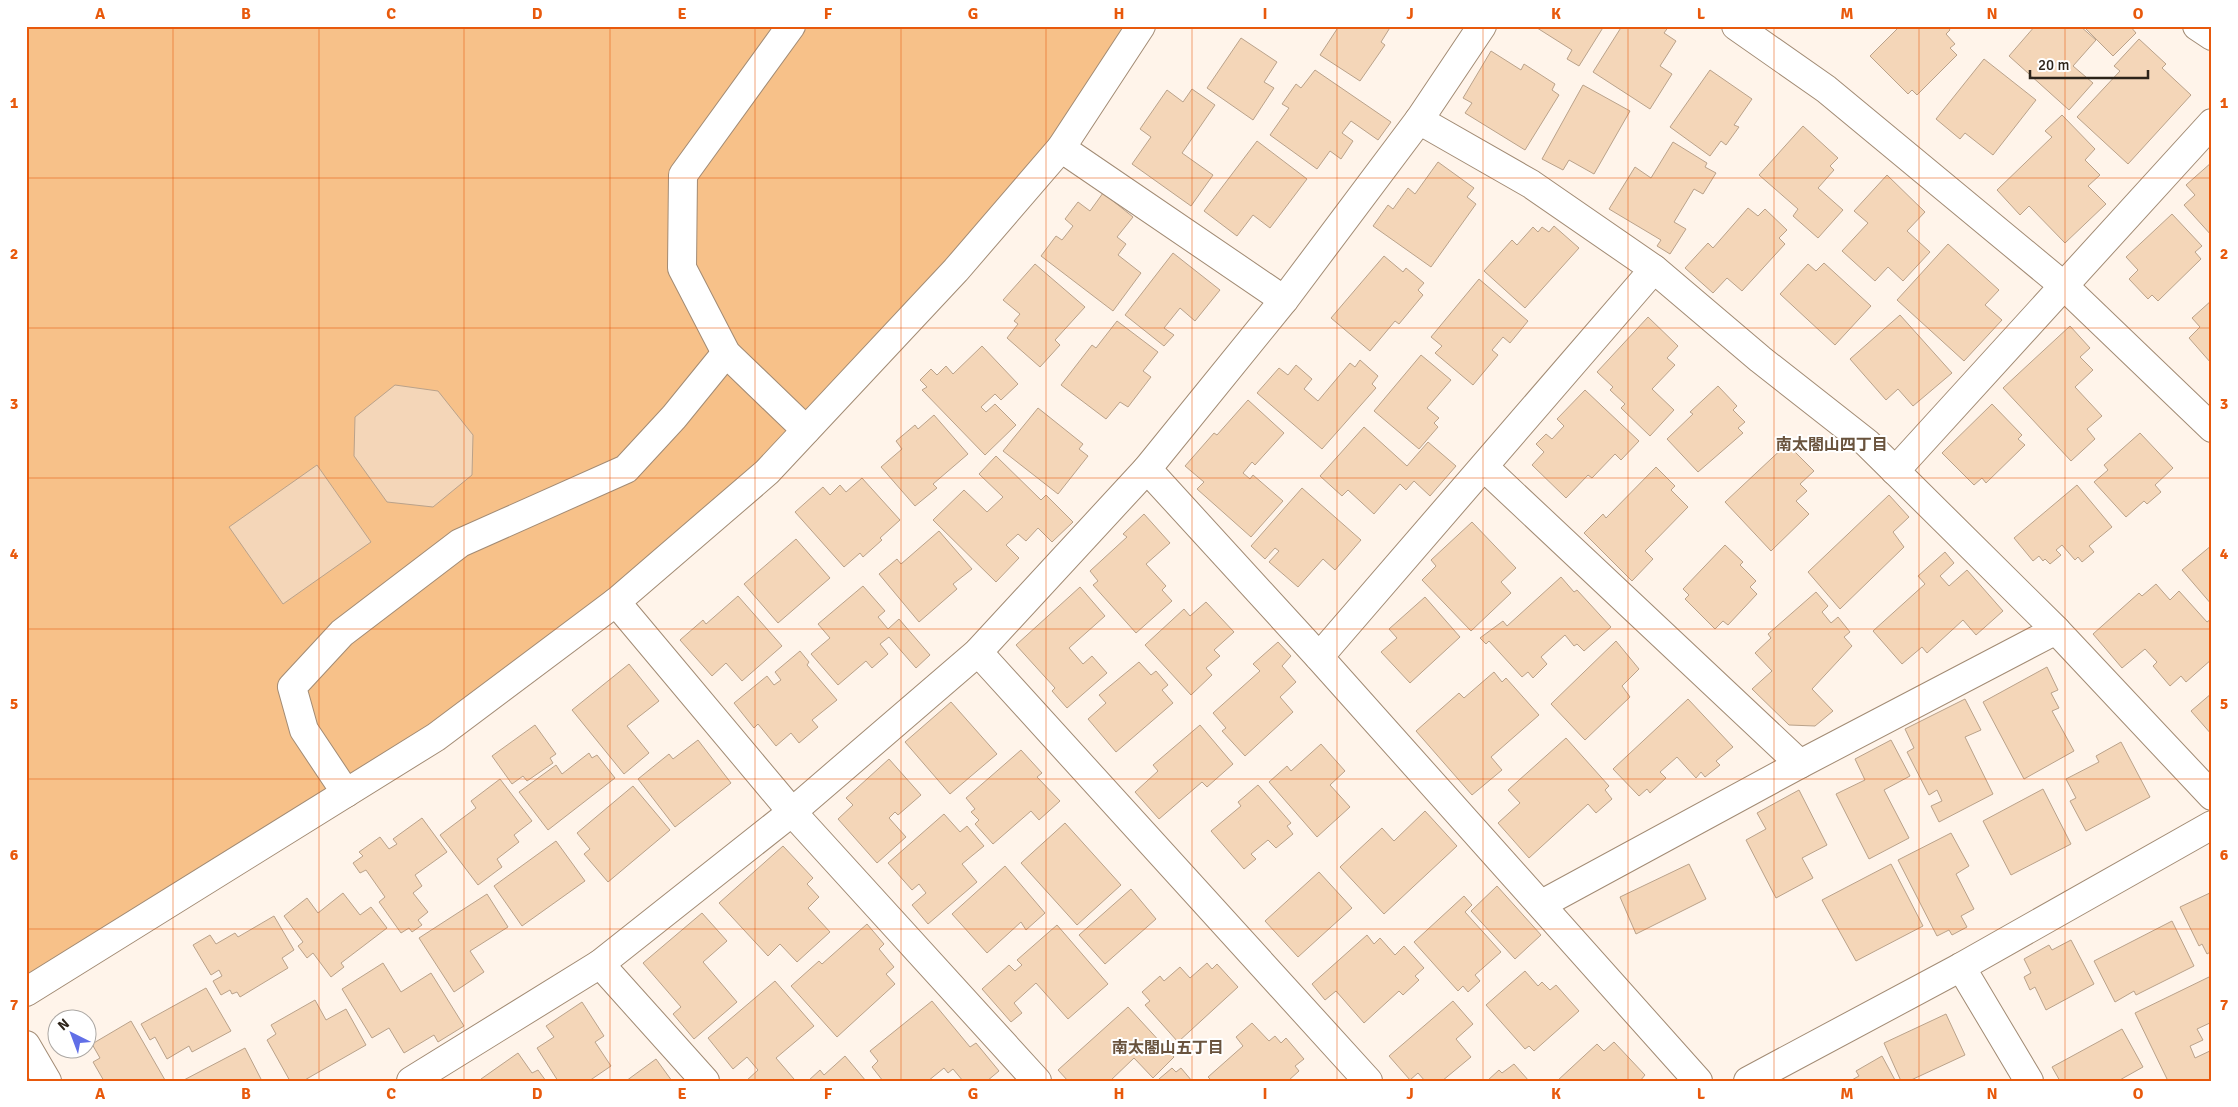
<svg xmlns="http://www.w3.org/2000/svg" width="2238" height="1107" viewBox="0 0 2238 1107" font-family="Signika,'Noto Sans JP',sans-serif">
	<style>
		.green { fill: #f7c189 }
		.building { fill: #f4d6b8; stroke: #baa28a }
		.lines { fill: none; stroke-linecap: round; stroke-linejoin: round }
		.minor-casing { stroke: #a28b74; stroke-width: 30 }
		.minor { stroke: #fff; stroke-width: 28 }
		.grid { fill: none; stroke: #e8590c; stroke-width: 1; stroke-opacity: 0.55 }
		.labels { text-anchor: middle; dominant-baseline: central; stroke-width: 4; stroke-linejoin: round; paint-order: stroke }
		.neighbourhood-label { font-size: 16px; font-weight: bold; fill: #69533d; stroke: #fff }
		.neatline { fill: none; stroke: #e8590c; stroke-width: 2 }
		.grid-label { font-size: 16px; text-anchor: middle; font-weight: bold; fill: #e8590c }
	</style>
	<rect width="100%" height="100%" fill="#fff4ea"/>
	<path class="green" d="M26,26H1141L948,281L603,619L26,993Z"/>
	<g class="building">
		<path d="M1339,26H1391L1381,42L1385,45L1360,81L1320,55Z"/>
		<path d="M1534,26H1604L1579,66L1567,59L1572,50Z"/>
		<path d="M1622,26H1669L1664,33L1676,41L1660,66L1672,74L1650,109L1593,72Z"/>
		<path d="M1900,26H1947L1950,30L1946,34L1955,44L1950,48L1957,55L1917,95L1912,90L1908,94L1870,56Z"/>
		<path d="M2035,26H2080L2096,40L2073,66L2093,83L2069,110L2009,56Z"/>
		<path d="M2083,26H2130L2136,33L2113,56Z"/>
		<path d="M1241,38L1277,62L1264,82L1274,88L1253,120L1207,88Z"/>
		<path d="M2139,39L2166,64L2162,68L2191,95L2128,164L2077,117L2120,71L2114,66Z"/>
		<path d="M1491,51L1521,70L1524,64L1555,84L1552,90L1559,95L1525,150L1465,113L1472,103L1463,98Z"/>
		<path d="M1984,59L2036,100L1993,155L1965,133L1960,139L1936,119Z"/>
		<path d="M1315,70L1391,122L1378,140L1351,121L1342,133L1353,141L1341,159L1330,151L1317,169L1270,135L1289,108L1282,104L1296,84L1301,88Z"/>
		<path d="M1710,70L1752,99L1734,125L1739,127L1726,145L1721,141L1710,156L1670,127Z"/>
		<path d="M1583,85L1630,111L1594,174L1569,160L1563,170L1542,159Z"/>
		<path d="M1192,89L1215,105L1182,153L1213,175L1191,206L1132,164L1151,137L1140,129L1167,90L1183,102Z"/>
		<path d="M2062,115L2095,149L2085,160L2100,175L2088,186L2106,204L2065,243L2029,206L2020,215L1997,190L2052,137L2045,131Z"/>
		<path d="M1803,126L1838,158L1830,166L1834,170L1818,188L1843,210L1818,238L1793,216L1798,209L1759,175Z"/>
		<path d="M1257,141L1307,179L1270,228L1253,215L1237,236L1204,211Z"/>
		<path d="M1673,142L1707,163L1705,167L1716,173L1703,194L1694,189L1674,222L1686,229L1670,254L1657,246L1661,240L1609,209L1635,167L1651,178Z"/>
		<path d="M1438,162L1474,188L1467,197L1476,204L1431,267L1373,226L1388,205L1393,209L1408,188L1415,194Z"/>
		<path d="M2212,162V236L2184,205L2195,195L2186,185Z"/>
		<path d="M1887,175L1925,212L1907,231L1930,252L1903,281L1888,267L1875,281L1842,251L1868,223L1854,211Z"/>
		<path d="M1103,193L1133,217L1117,237L1126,244L1118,255L1141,273L1113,311L1041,256L1056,236L1062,240L1073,226L1065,219L1078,202L1090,211Z"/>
		<path d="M1748,208L1758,216L1765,209L1787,230L1779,238L1785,244L1742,291L1727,278L1713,293L1685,268L1708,243L1713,248Z"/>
		<path d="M2172,214L2202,246L2195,252L2201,259L2158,301L2152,295L2148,299L2129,279L2138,270L2126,257Z"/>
		<path d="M1554,226L1579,248L1525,308L1484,271L1512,240L1517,245L1533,227L1538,232L1542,227L1549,232Z"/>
		<path d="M1948,244L1999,290L1985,305L2002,320L1964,361L1897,300Z"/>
		<path d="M1173,253L1220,290L1195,321L1180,308L1164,328L1174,335L1164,346L1125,315Z"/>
		<path d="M1384,256L1403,272L1406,268L1424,283L1418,290L1423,295L1399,324L1395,321L1370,351L1331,318Z"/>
		<path d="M1824,263L1871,306L1835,345L1780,294L1808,264L1816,271Z"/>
		<path d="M1035,264L1085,307L1055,340L1060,345L1040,367L1007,338L1018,324L1014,321L1020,314L1003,300Z"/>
		<path d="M1479,279L1528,321L1510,343L1503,337L1492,350L1498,355L1473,385L1435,353L1442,346L1431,337Z"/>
		<path d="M2212,300V362L2211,363L2189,338L2200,327L2192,318Z"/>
		<path d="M1900,315L1952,373L1913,406L1898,389L1886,400L1850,359Z"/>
		<path d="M1648,317L1678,346L1667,358L1675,365L1652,389L1674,410L1650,436L1621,408L1625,404L1610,390L1613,387L1597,372Z"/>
		<path d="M1117,321L1158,352L1143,371L1151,377L1128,407L1120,402L1106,419L1061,385L1092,345L1096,348Z"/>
		<path d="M2070,326L2090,348L2080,357L2093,370L2075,387L2102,416L2087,429L2095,439L2071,461L2003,388Z"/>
		<path d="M982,346L1018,384L1001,400L995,394L981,407L986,412L995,404L1016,425L985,455L922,390L927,387L920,380L931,369L937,375L946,366L953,374Z"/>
		<path d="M1421,355L1451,380L1427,408L1439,418L1434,423L1438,427L1419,449L1374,411Z"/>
		<path d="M1360,360L1378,376L1372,384L1376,388L1322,449L1257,393L1279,368L1288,375L1296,365L1312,379L1304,389L1318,401L1350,363L1355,367Z"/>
		<path d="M395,385L438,391L473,435L472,475L433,507L387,502L354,456L355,417Z"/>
		<path d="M1718,386L1737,406L1733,410L1745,422L1738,428L1743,433L1698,472L1667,439L1693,414L1690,412Z"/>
		<path d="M1585,390L1639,441L1621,460L1615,454L1592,478L1588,475L1566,498L1532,465L1544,452L1536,444L1546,434L1552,439L1564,426L1557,419Z"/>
		<path d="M1248,400L1284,433L1255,465L1252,462L1243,473L1250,479L1253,475L1283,501L1251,537L1197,489L1204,482L1185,466L1214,433L1217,435Z"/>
		<path d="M1992,404L2022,435L2018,439L2025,445L1986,483L1982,478L1974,485L1942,453Z"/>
		<path d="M1038,408L1083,444L1079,449L1088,456L1058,494L1003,451Z"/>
		<path d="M934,415L968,454L933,484L937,488L915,506L881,467L902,449L896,441L915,425L918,429Z"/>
		<path d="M1364,427L1407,466L1428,442L1456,466L1430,496L1414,481L1406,490L1400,484L1374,514L1348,490L1342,496L1320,476Z"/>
		<path d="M2140,433L2173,468L2155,485L2161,492L2147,504L2144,501L2126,517L2094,482L2108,470L2104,465Z"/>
		<path d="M1787,444L1814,471L1800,484L1807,491L1796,501L1809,514L1771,551L1725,502Z"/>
		<path d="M996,456L1041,500L1046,495L1073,522L1052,542L1038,528L1026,541L1018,534L1006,545L1019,558L996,582L933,520L964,490L987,512L1003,497L979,474Z"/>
		<path d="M317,465L371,542L283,604L229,527Z"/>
		<path d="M1656,467L1675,486L1671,490L1688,507L1645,551L1653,559L1632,581L1584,533L1603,514L1606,518Z"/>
		<path d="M862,478L900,520L880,538L882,540L863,557L860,553L844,567L795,512L823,487L830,495L840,485L846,492Z"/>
		<path d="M2077,485L2112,527L2089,546L2094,552L2082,562L2078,557L2075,560L2062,545L2056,550L2061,555L2050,564L2045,559L2043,561L2039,556L2033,561L2014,538Z"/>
		<path d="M1302,488L1361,540L1335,570L1323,559L1298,587L1269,562L1279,551L1275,548L1265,559L1251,546Z"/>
		<path d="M1889,495L1909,517L1893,532L1904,547L1840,609L1808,572Z"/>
		<path d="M1144,514L1170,543L1146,564L1166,586L1162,590L1172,601L1136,633L1093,585L1098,581L1090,571L1127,537L1123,534Z"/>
		<path d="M1472,522L1516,568L1501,582L1511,593L1471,631L1422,580L1436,566L1431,560Z"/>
		<path d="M939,531L972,569L953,584L957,589L919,622L879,574L897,559L901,564Z"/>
		<path d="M796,539L830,578L778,623L744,584Z"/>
		<path d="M1725,545L1743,562L1740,565L1756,581L1750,587L1757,594L1728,625L1723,621L1715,629L1685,599L1689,595L1683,589Z"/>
		<path d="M2212,545V605L2182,570Z"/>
		<path d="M1945,552L1954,563L1940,576L1949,586L1967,570L2003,611L1976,635L1963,620L1927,653L1922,647L1902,664L1873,631L1925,584L1918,576Z"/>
		<path d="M1561,577L1574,592L1577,590L1611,627L1584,651L1577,644L1574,646L1565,635L1541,657L1547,664L1533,678L1528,672L1522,677L1489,641L1486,644L1480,638L1503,621L1507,626Z"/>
		<path d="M2156,584L2170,600L2179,591L2207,622L2211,619L2212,620V659L2186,682L2181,676L2170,686L2153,666L2157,662L2145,649L2122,668L2093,634L2139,593L2142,596Z"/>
		<path d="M863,586L885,611L878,617L888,629L899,619L930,655L916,668L889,637L880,644L888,654L872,668L866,661L838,685L811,654L830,638L818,624Z"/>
		<path d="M1080,587L1105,616L1069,648L1083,664L1092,656L1107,673L1067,708L1052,691L1055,688L1016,645Z"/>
		<path d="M1816,592L1828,606L1822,612L1831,623L1838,617L1850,632L1844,637L1852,646L1812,689L1833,711L1815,726L1789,725L1752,689L1772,671L1755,653L1771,638L1768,634Z"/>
		<path d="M738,596L782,646L742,681L726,663L712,676L680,640L703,620L706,624Z"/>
		<path d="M1425,597L1460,637L1410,683L1381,652L1397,638L1389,629Z"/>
		<path d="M1206,602L1234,632L1214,650L1220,656L1206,668L1212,675L1191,695L1145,645L1184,609L1190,616Z"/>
		<path d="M1616,641L1639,669L1622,686L1630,697L1585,740L1551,704Z"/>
		<path d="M1278,642L1291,656L1282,666L1296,682L1280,697L1293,712L1245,756L1222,731L1226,728L1213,713L1260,671L1253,664Z"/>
		<path d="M800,651L809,662L807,665L837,700L812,720L818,727L799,743L791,733L776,746L758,724L754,728L734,703L767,676L774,685L781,680L775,672Z"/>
		<path d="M1139,662L1151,675L1156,671L1168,685L1162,690L1173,703L1116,752L1088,719L1106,703L1099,695Z"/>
		<path d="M629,664L659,701L627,726L649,753L624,774L572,710Z"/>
		<path d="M2047,667L2058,690L2051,693L2059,708L2052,711L2074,751L2024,779L1983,702Z"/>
		<path d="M1494,672L1502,682L1506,678L1539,715L1491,757L1502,770L1472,795L1416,731L1459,693L1464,698Z"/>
		<path d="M2212,693V735L2191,711Z"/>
		<path d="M1688,699L1733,747L1716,761L1720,765L1705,777L1701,772L1696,778L1677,757L1660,772L1666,778L1650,793L1647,789L1639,796L1613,769Z"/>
		<path d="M1965,699L1981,730L1965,737L1993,794L1939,822L1931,806L1942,801L1937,790L1929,795L1907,752L1914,748L1905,729Z"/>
		<path d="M951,702L997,754L950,794L905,742Z"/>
		<path d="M535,725L556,754L550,758L553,763L527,781L523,776L512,784L492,756Z"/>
		<path d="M1200,725L1233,764L1207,787L1202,782L1159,819L1135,792L1158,771L1153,765Z"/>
		<path d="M1566,738L1609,786L1605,790L1612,799L1596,813L1588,804L1529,858L1498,823L1520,803L1508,790Z"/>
		<path d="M698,740L731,783L675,827L638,779L669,754L673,759Z"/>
		<path d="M1891,740L1910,776L1884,790L1909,838L1869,859L1836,794L1865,780L1855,759Z"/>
		<path d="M2121,742L2150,797L2086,831L2070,801L2076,798L2066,779L2099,762L2096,756Z"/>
		<path d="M1321,744L1345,771L1330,785L1350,807L1317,837L1269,782L1287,766L1291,771Z"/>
		<path d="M1021,750L1042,773L1037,777L1060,801L1039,820L1031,811L993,844L975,824L979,820L971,812L975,809L966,798Z"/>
		<path d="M589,753L592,758L597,755L615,778L548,830L519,792L556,765L562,774Z"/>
		<path d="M889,759L921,795L898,815L895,812L889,818L906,837L877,863L838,819L853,805L846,798Z"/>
		<path d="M500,779L532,821L514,835L519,842L497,859L502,867L478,885L440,835L476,808L471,801Z"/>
		<path d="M1258,785L1291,823L1287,826L1293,834L1276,848L1268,840L1251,854L1256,859L1244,869L1211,831L1241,806L1238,802Z"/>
		<path d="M633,786L670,830L608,882L584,854L590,849L577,833Z"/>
		<path d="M2043,789L2071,844L2011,875L1983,821Z"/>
		<path d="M1799,790L1827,845L1802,858L1813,878L1776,898L1746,840L1766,829L1757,813Z"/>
		<path d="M1425,811L1457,846L1384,914L1340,867L1382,828L1394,841Z"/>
		<path d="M944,814L960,832L967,826L984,846L962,864L977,882L928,924L912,905L926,893L919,884L912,890L888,863Z"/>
		<path d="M422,818L447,852L415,875L422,886L413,893L428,912L418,920L422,925L412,932L409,928L401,933L379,902L385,897L366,870L360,873L353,863L363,856L359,852L380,837L389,849L397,844L393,839Z"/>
		<path d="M1065,823L1121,885L1077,925L1021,863Z"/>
		<path d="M1951,833L1969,866L1956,874L1974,909L1961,916L1967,927L1952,935L1949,930L1937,936L1898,860Z"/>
		<path d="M556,841L585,881L522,926L494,886Z"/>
		<path d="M783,846L813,878L807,884L819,897L808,908L830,932L797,962L780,944L768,956L719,903Z"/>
		<path d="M1689,864L1706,899L1636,934L1620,897Z"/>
		<path d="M1891,864L1923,926L1856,961L1822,900Z"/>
		<path d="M1005,866L1045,913L1026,930L1021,922L987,953L952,914Z"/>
		<path d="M1319,872L1352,908L1298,957L1265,921Z"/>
		<path d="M1497,886L1541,935L1515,959L1471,911Z"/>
		<path d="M1131,889L1156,919L1105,964L1079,935Z"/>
		<path d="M2212,892V951L2207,954L2202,944L2199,946L2180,907Z"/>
		<path d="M343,893L360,915L371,907L387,928L341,963L344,967L331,977L313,953L307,958L298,946L303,942L284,916L307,898L318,913Z"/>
		<path d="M487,894L508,927L470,951L484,972L454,992L419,938Z"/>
		<path d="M1464,896L1472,905L1465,912L1501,952L1475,975L1480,981L1468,992L1463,986L1458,991L1414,942Z"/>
		<path d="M702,913L727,941L703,962L737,1002L694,1039L673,1014L681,1007L643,963Z"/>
		<path d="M274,916L294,950L282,958L288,968L240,997L237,992L232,994L230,990L221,995L213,981L222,976L219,970L211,975L193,945L210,935L216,944L235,933L238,937Z"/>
		<path d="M2172,921L2194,966L2136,995L2134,991L2115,1002L2094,961Z"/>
		<path d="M867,924L884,944L879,949L894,967L886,974L895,984L837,1037L791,986L819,961L822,964Z"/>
		<path d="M1057,925L1108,984L1068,1019L1036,983L1014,1003L1022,1013L1011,1022L982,989L1009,965L1015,971L1022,965L1017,960Z"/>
		<path d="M1367,935L1374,944L1380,938L1395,955L1404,946L1424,968L1415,976L1419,980L1403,995L1399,991L1364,1023L1336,991L1325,1000L1312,984Z"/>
		<path d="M2071,940L2094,984L2046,1010L2035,987L2030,990L2024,977L2031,973L2024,959L2049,945L2052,950Z"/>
		<path d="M383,963L401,992L431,973L464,1026L438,1042L434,1035L404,1053L389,1028L372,1038L342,989Z"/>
		<path d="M1207,963L1212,969L1217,964L1238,987L1178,1042L1145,1005L1150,1001L1142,992L1160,976L1164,981L1180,967L1190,978Z"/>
		<path d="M1525,971L1538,986L1542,982L1550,990L1556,985L1579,1011L1534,1051L1529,1046L1525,1049L1486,1005Z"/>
		<path d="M2209,977L2212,982V1022L2197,1029L2203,1040L2190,1046L2195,1058L2212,1050V1081H2168L2135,1013Z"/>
		<path d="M775,981L814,1026L776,1058L794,1079L791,1081H746L758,1070L747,1057L733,1069L708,1038Z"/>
		<path d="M206,988L231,1031L192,1052L189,1046L167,1059L155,1037L150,1040L141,1024Z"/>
		<path d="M315,1000L326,1020L346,1009L366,1045L303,1081H290L267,1040L276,1034L271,1025Z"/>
		<path d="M932,1001L970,1047L976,1043L999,1071L987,1081H963L953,1069L948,1073L944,1068L928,1081H883L872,1067L878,1061L870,1051Z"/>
		<path d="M1453,1001L1473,1024L1456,1039L1471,1057L1442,1081H1425L1418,1073L1410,1080L1389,1056Z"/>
		<path d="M582,1002L604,1036L595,1042L611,1066L589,1081H558L537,1048L554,1037L546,1026Z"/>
		<path d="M1128,1007L1174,1057L1153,1078L1134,1058L1110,1081H1068L1058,1070Z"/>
		<path d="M1946,1014L1965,1055L1909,1081H1901L1884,1043Z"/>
		<path d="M131,1021L165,1080L164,1081H104L93,1062L100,1058L92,1044Z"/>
		<path d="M1252,1023L1269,1041L1275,1036L1281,1043L1286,1038L1304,1059L1295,1066L1299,1071L1288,1081H1212L1208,1077L1243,1046L1236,1037Z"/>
		<path d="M2122,1029L2143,1067L2118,1081H2060L2052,1067Z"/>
		<path d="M1614,1042L1645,1075L1640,1081H1557L1597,1044L1604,1051Z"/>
		<path d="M245,1048L262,1081H182Z"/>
		<path d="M518,1053L532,1073L538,1070L546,1081H482L481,1079Z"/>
		<path d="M845,1056L866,1081H808L820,1070L824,1075Z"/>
		<path d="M1882,1056L1895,1080L1850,1081L1859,1076L1856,1071Z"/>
		<path d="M656,1059L672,1081H626Z"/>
		<path d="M1514,1064L1529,1081H1487L1499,1070L1502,1073Z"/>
		<path d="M1172,1068L1176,1072L1181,1068L1192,1081H1160L1159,1079Z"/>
	</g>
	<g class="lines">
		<defs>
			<g id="minor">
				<path d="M791,26L683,175L682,268L726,353L806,430"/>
				<path d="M1736,26L1826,89L2064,286L2212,428"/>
				<path d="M2197,26L2212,36"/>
				<path d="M1419,120L1531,184L1654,269L1760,359L1867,443L2056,630L2212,796"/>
				<path d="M1061,148L1284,300"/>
				<path d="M1484,467L1800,764"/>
				<path d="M1147,469L1319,657L1698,1081"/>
				<path d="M1895,471L2212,123"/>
				<path d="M616,602L792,812L1037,1081"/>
				<path d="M978,652L1368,1081"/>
				<path d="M1319,657L1654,269"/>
				<path d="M346,793L304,730L292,687L342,633L460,543L626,469L674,417L726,353"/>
				<path d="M1542,904L1800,764L2056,630"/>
				<path d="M600,964L705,1081"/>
				<path d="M1961,967L2029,1081"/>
				<path d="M26,992L436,737L616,602L767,472L956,270L1061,148L1141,26"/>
				<path d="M26,1045L47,1081"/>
				<path d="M411,1081L600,964L792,812L978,652L1147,469L1284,300L1419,120L1482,26"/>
				<path d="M1748,1081L1961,967L2212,825"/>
			</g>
		</defs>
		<use href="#minor" class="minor-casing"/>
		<use href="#minor" class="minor"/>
	</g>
	<path class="grid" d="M173,26V1081M319,26V1081M464,26V1081M610,26V1081M755,26V1081M901,26V1081M1046,26V1081M1192,26V1081M1337,26V1081M1483,26V1081M1628,26V1081M1774,26V1081M1919,26V1081M2065,26V1081M26,178H2212M26,328H2212M26,478H2212M26,629H2212M26,779H2212M26,929H2212"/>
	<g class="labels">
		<g class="neighbourhood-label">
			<text x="1832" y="445">南太閤山四丁目</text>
			<text x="1168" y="1048">南太閤山五丁目</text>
		</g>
	</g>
	<rect width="2238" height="1107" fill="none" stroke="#ffffff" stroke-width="55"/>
	<g transform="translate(72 1034) rotate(318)"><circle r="24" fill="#ffffff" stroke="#aba7a3"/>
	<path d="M0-4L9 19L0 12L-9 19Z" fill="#616fe7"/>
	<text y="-8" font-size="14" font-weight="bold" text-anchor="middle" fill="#2d241a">N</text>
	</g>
	<path d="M2030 70v8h118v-8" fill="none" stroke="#2d241a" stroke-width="2.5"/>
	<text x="2038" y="70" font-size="15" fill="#2d241a" stroke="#ffffff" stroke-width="4" paint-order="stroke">20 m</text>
	<rect x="28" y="28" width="2182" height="1052" class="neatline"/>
	<g class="grid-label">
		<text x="100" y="19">A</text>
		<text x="246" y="19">B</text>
		<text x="391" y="19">C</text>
		<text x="537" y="19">D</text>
		<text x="682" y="19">E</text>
		<text x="828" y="19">F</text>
		<text x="973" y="19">G</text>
		<text x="1119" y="19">H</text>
		<text x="1265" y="19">I</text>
		<text x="1410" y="19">J</text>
		<text x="1556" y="19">K</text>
		<text x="1701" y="19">L</text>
		<text x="1847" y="19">M</text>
		<text x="1992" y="19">N</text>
		<text x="2138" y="19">O</text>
		<text x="14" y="108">1</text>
		<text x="2224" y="108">1</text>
		<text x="14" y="259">2</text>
		<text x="2224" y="259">2</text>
		<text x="14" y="409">3</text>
		<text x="2224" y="409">3</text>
		<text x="14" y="559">4</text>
		<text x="2224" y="559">4</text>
		<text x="14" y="709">5</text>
		<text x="2224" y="709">5</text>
		<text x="14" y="860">6</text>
		<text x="2224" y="860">6</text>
		<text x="14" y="1010">7</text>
		<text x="2224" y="1010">7</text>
		<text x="100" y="1099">A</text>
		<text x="246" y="1099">B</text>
		<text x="391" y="1099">C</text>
		<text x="537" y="1099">D</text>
		<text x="682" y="1099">E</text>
		<text x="828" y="1099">F</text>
		<text x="973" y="1099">G</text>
		<text x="1119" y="1099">H</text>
		<text x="1265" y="1099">I</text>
		<text x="1410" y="1099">J</text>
		<text x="1556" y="1099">K</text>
		<text x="1701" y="1099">L</text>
		<text x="1847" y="1099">M</text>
		<text x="1992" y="1099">N</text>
		<text x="2138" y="1099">O</text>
	</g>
</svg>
